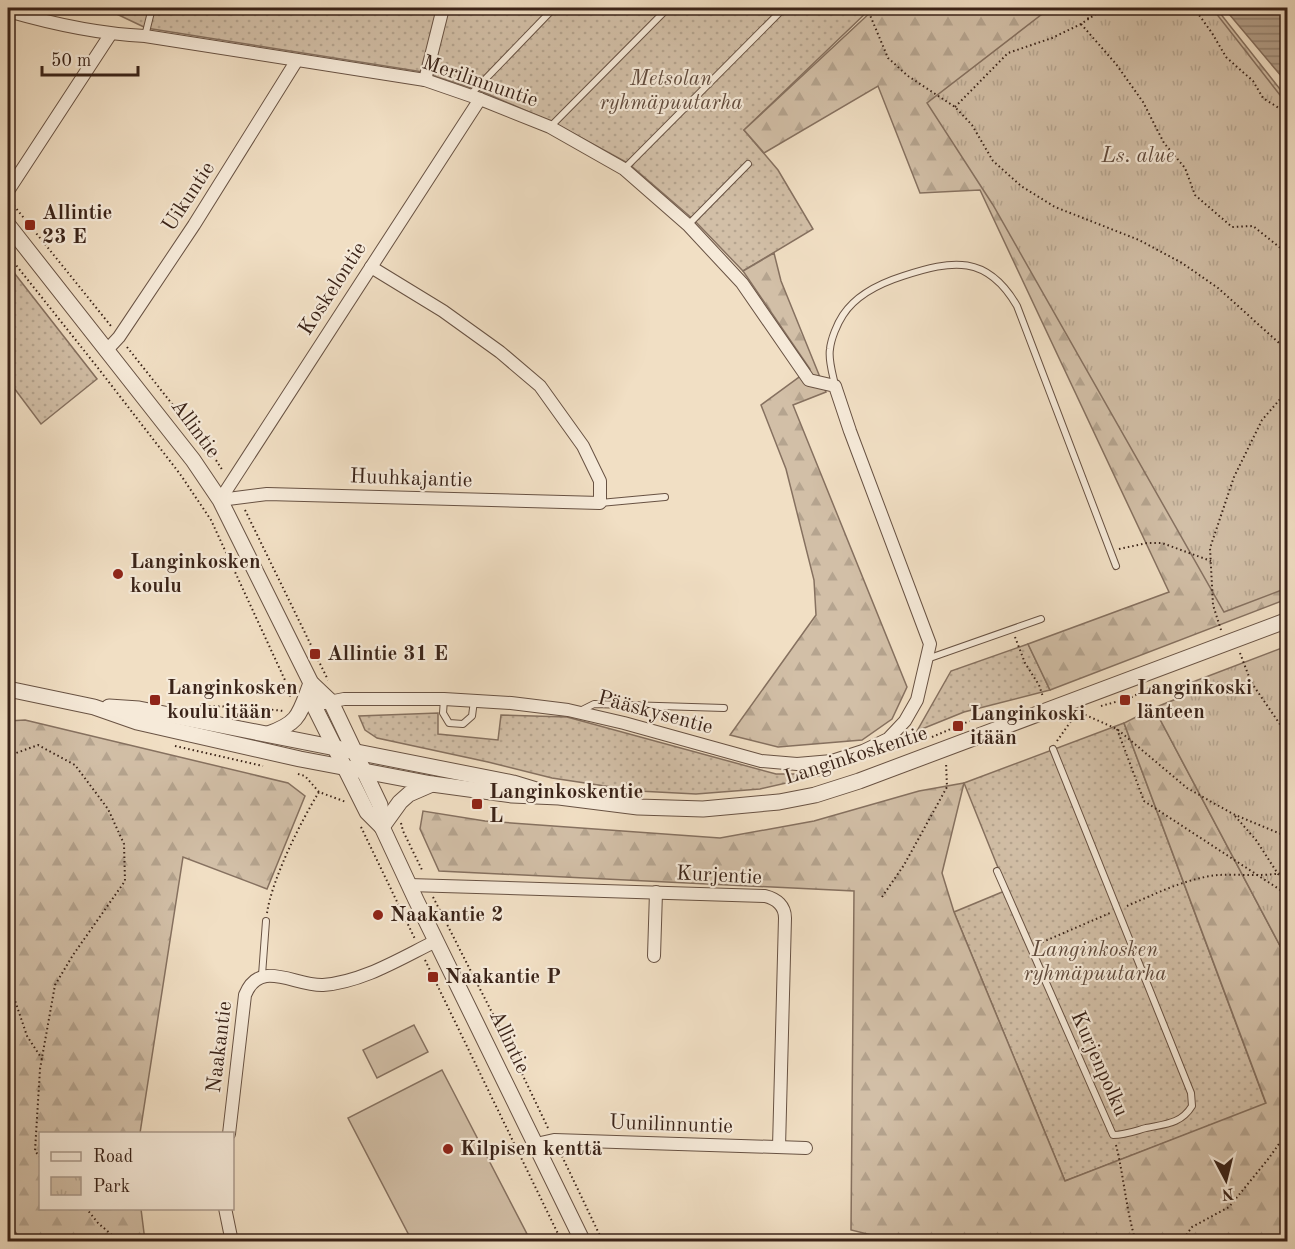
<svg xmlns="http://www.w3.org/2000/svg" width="1295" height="1249" viewBox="0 0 1295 1249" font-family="'Old Standard TT',serif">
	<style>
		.grass { fill: url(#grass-dots); stroke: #867160; stroke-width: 1.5 }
		.forest { fill: url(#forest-firs); stroke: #867160; stroke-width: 1.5 }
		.park { fill: url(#park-tufts); stroke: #867160; stroke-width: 1.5 }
		.pitch { fill: #d2bfa7; stroke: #867160; stroke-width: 1.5 }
		.water { fill: url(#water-rules); stroke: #836d5c; stroke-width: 1.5 }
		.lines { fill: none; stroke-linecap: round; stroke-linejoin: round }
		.service-casing { stroke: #685243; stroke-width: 8 }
		.minor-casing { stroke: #685243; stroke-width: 14 }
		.tertiary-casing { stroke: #685243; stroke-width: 17 }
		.path { stroke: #3a2318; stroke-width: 2; stroke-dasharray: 1.5 3; stroke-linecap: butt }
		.service { stroke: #f6ead9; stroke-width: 6 }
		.minor { stroke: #f6ead9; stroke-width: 12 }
		.tertiary { stroke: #f6ead9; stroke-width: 15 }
		.poi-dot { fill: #8f2418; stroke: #f6ead9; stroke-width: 2 }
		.labels { text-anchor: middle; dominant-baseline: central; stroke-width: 4.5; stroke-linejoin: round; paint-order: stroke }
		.park-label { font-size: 21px; font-style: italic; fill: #604a3c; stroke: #f6ead9 }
		.street-label { font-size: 21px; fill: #3a2318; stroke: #f6ead9 }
		.poi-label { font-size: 21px; font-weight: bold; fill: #3a2318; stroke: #f6ead9; text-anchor: start }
	</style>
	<defs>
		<pattern id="grass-dots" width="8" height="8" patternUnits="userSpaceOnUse" patternTransform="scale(1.5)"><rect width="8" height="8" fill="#d2bfa7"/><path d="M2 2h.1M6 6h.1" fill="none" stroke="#b5a48f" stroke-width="1.8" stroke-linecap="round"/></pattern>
		<pattern id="forest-firs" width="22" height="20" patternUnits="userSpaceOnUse" patternTransform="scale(1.5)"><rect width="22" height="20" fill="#d2bfa7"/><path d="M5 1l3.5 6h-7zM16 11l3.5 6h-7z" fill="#b5a48f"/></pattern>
		<pattern id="park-tufts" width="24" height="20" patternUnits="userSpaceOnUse" patternTransform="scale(1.5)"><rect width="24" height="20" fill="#d2bfa7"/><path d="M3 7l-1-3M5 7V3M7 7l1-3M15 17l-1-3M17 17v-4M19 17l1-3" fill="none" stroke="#b5a48f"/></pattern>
		<pattern id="water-rules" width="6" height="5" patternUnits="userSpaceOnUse" patternTransform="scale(1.5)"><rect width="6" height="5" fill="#b39f8a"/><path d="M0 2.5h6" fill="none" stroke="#938170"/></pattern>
	</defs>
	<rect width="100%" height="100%" fill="#f1dfc4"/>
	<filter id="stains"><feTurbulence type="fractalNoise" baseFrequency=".00333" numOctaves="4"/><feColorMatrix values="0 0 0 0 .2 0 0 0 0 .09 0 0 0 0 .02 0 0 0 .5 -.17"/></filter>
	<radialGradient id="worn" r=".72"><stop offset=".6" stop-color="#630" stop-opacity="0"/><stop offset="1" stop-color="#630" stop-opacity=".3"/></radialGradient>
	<g class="grass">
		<path d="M104,8H439L423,72L146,28Z"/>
		<path d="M448,8H867L869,10L744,130L778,170L813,229L743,271L694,220L628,163L554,123L483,92L431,75Z"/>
		<path d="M8,265L97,379L41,424L8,380Z"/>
		<path d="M1028,644L1050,690L964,712L917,731L951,671Z"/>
		<path d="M438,713V734L498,740L501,715L567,717L776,774H826L760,789L696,794L638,791L552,778L488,762L377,738L365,730L359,716Z"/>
		<path d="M1124,723L1266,1104L1065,1181L954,912L1007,890L964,783Z"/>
	</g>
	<g class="forest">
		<path d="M873,8H1216L1287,98V599L1050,690L1028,644L1169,592L980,190L920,193L878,86L764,153L744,130L874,9Z"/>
		<path d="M774,253L781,281L826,392L793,405L907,687L892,719L862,740L778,747L730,735L816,615L814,580L786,469L761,405L810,369L743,271Z"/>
		<path d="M1154,708L1287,959V1241L888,1242V1239L851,1230L854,891L439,871L420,829L423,811L485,821L720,838L814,821L919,791L964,783L942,873L954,912L1065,1181L1266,1103L1124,723Z"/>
		<path d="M25,720L288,783L305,796L267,889L183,857L140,1133L40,1134V1208L141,1209L145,1241H21L8,1220V721Z"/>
	</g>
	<g class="park">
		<path d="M1050,8H1212L1287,104V588L1224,612L993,205L927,103Z"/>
		<path d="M1287,646V959L1154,708L1181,697L1177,688Z"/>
	</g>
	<g class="pitch">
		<path d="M414,1025L428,1052L377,1078L363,1050Z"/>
		<path d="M442,1070L527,1234L513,1241H412L348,1118Z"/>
	</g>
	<path class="water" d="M1224,8H1287V83Z"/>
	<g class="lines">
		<defs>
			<g id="service">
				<path d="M145,36L152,8"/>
				<path d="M470,95L554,8"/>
				<path d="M551,126L668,8"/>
				<path d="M624,169L784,8"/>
				<path d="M688,225L748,164"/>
				<path d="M835,385C833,375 828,360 830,349C831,339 837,324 843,315C856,295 881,283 903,276C952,260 987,254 1017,306L1116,566"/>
				<path d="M600,503L665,497"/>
				<path d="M927,659L1041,619"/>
				<path d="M444,699L443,713L449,723L463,724L472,716L474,701"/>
				<path d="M580,711L594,704L724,708"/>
				<path d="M997,871L1113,1135C1125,1135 1135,1131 1146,1128C1165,1124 1181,1124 1192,1106L1191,1093L1053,749"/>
				<path d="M262,975L266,921"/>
			</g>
			<g id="minor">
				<path d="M8,11C53,24 98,34 145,36L425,80L480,99L550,127L624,169L688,225L742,283L809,380L835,386L850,431L930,644L917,700L905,721L888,739L863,751L832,761L797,764L761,761L624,723L568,710L511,703L444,699H344L324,703"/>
				<path d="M425,80L443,8"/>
				<path d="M8,191L110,35"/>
				<path d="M106,351L119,337L194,225L297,60"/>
				<path d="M220,500L267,494L600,503V481L583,446L540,386L500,352L443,311L371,267"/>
				<path d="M220,500L480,99"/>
				<path d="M409,885L765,896C777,899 785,906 785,918L779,1147"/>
				<path d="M654,956L656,892"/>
				<path d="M229,1134L245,995C260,958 294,986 323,985C363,982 401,958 436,941"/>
				<path d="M536,1144L554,1140L806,1148"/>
				<path d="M225,1208L232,1242"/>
			</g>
			<g id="tertiary">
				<path d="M8,225L193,460L220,500L311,683L331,702L380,805L382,827L416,900L583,1242"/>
				<path d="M311,683L314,706L367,812L382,827"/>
				<path d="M8,689L94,707L137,722L300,759L432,784L512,795L559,797L638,807L703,809L779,802L815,795L859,781L1288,620"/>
				<path d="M109,707L139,709L513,783L536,790"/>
				<path d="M268,734C299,723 299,715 310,686"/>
				<path d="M382,827L400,802L409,794L432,784"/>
			</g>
		</defs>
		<use href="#service" class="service-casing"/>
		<use href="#minor" class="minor-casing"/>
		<use href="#tertiary" class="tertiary-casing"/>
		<g class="path">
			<path d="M867,8L888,58L908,76L955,107L972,125L993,161L1021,186L1055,207L1139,240L1182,263L1218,288L1288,351"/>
			<path d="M1194,8L1212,33L1226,57L1253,81L1263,98L1285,112L1288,119"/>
			<path d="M1088,19V8"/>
			<path d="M1081,24L1116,64L1143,102L1164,143L1185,168L1195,195L1232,227L1253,226L1288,254"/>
			<path d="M955,107L1008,53L1052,38L1081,24L1105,8"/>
			<path d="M11,202L111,326"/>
			<path d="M8,255L98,368L180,474L211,520L290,691V697"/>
			<path d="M127,347L214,457L223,471"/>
			<path d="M245,510L328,680"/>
			<path d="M1119,549L1147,543H1162L1211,561"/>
			<path d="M1221,630L1213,605L1210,548L1234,477L1262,420L1288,390"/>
			<path d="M1015,637L1025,663L1039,685L1043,697"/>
			<path d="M1240,653L1251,682L1288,736"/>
			<path d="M200,706L246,707L284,711"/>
			<path d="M1101,706L1130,698L1149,688"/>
			<path d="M1081,713L1117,729L1187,788L1233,814L1288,837"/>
			<path d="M1117,729L1144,801L1288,895"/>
			<path d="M932,737L979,717L997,713"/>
			<path d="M1057,741L1076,714"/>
			<path d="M175,746L263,766"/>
			<path d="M8,756L38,745L75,765L108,809L124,844L125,881L73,955L55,985L40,1069L35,1151L40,1157"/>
			<path d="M298,774L305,776L319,792L346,802"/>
			<path d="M1235,816L1256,840L1278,874L1288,881"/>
			<path d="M401,823L403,831L423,872"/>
			<path d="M361,827L415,939"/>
			<path d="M433,897L502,1032L548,1128"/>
			<path d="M882,897L904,865L947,787L946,762"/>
			<path d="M1127,906C1155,894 1187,878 1218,875C1241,874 1265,877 1288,872"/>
			<path d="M267,913C272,879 301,821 319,792"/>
			<path d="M1038,944L1110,913"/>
			<path d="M425,960L562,1242"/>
			<path d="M8,980L27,1036L42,1059"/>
			<path d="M1116,1145C1124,1177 1126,1210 1136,1242"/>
			<path d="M560,1152L603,1242"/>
			<path d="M86,1208L98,1223L120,1242"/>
			<path d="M8,1238L10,1242"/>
			<path d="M1181,1242L1192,1227L1229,1207L1269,1158L1288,1131"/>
		</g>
		<use href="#service" class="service"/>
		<use href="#minor" class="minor"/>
		<use href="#tertiary" class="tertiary"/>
	</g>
	<g class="poi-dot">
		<rect x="24" y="219" width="12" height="12" rx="3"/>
		<circle cx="118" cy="574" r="6"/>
		<rect x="309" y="648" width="12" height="12" rx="3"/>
		<rect x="149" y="694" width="12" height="12" rx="3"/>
		<rect x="1119" y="694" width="12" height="12" rx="3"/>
		<rect x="952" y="720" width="12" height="12" rx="3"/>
		<rect x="471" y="798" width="12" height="12" rx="3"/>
		<circle cx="378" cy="915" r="6"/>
		<rect x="427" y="971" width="12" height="12" rx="3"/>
		<circle cx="448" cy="1149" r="6"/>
	</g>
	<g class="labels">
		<g class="park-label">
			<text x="671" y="79">Metsolan<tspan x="671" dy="24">ryhmäpuutarha</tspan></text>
			<text x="1138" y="156">Ls. alue</text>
			<text x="1095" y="950">Langinkosken<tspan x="1095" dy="24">ryhmäpuutarha</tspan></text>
		</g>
		<g class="street-label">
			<text transform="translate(480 82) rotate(19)">Merilinnuntie</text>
			<text transform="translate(189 197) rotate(-57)">Uikuntie</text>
			<text transform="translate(333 289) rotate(-57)">Koskelontie</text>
			<text transform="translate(195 429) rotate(53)">Allintie</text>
			<text transform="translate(411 479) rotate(2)">Huuhkajantie</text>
			<text transform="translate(655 713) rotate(15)">Pääskysentie</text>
			<text transform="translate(856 756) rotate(-18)">Langinkoskentie</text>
			<text transform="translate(719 876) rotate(3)">Kurjentie</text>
			<text transform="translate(509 1042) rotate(64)">Allintie</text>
			<text transform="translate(220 1047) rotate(-83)">Naakantie</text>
			<text transform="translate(1099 1064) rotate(66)">Kurjenpolku</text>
			<text transform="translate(671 1125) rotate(2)">Uunilinnuntie</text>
		</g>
		<g class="poi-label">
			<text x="42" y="213">Allintie<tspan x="42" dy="24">23 E</tspan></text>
			<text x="130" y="562">Langinkosken<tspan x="130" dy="24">koulu</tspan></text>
			<text x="327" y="654">Allintie 31 E</text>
			<text x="167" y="688">Langinkosken<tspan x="167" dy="24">koulu itään</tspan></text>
			<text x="1137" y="688">Langinkoski<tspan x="1137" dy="24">länteen</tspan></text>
			<text x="970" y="714">Langinkoski<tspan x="970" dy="24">itään</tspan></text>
			<text x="489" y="792">Langinkoskentie<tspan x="489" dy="24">L</tspan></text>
			<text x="390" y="915">Naakantie 2</text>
			<text x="445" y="977">Naakantie P</text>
			<text x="460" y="1149">Kilpisen kenttä</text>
		</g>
	</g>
	<rect width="1295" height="1249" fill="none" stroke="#f1dfc4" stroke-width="30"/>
	<rect x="9" y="9" width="1277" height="1231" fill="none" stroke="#3a2318" stroke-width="3"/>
	<rect x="15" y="15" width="1265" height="1219" fill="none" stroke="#3a2318" stroke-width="1.5"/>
	<rect x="39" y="1132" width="195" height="78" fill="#f6ead9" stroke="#ab9a8c" stroke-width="1.5"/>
	<rect x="51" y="1152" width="30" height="9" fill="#f6ead9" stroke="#ab9a8c" stroke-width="1.5"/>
	<text x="93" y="1162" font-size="18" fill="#3a2318">Road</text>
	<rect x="51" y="1177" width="30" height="18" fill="url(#park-tufts)" stroke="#ab9a8c" stroke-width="1.5"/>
	<text x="93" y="1192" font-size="18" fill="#3a2318">Park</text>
	<g transform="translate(1226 1180) rotate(173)" stroke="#f6ead9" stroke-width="4.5" paint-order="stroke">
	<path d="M0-4.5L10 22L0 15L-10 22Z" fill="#3a2318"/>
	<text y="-9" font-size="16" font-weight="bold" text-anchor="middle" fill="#3a2318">N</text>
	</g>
	<path d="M42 66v9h96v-9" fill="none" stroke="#3a2318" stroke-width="3"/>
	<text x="51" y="66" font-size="18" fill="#3a2318" stroke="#f6ead9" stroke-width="4.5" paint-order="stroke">50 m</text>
	<rect width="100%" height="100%" filter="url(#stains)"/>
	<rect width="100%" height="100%" fill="url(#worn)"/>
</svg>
